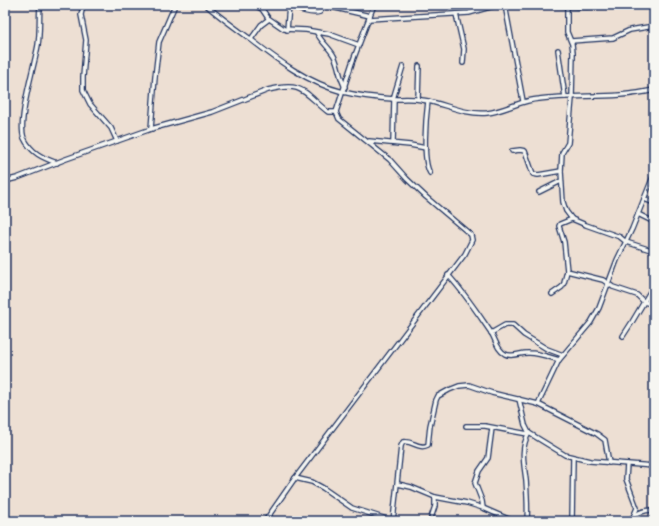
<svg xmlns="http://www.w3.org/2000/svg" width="659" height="526" viewBox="0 0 659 526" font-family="Itim,sans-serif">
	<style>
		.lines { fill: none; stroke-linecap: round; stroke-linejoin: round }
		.minor-casing { stroke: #1b2f5e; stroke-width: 6 }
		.minor { stroke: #f6f6f2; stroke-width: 3.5 }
	</style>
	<rect width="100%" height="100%" fill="#eddfd3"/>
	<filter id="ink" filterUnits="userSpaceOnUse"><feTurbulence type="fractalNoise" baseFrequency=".025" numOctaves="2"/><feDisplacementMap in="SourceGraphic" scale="8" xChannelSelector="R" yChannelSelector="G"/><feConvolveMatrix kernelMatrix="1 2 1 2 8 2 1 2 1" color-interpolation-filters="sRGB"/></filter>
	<g filter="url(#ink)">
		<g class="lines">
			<defs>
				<g id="minor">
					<path d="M40,5C39,18 40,32 38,45C35,64 17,121 24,138C31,153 43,158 57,163"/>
					<path d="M83,5L81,15L86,40L83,77V90L90,104L111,128L117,141"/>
					<path d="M206,5C220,17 234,27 249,38C277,60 308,83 343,92C359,96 378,98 394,99C403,99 413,98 422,100C444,103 463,115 487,113C505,111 521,100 539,99C578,94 615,99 654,90"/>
					<path d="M254,5L262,9"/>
					<path d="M260,5L262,9L268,18L284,29L306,30L329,34L359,45"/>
					<path d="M289,5C298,9 310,15 320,12L324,7L327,6L370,16"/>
					<path d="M505,5L523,101"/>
					<path d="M546,5L587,7L603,5"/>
					<path d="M567,7V32L572,44L573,53L572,98L568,143L562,153L561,171L563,202L566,211L572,219L586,225L620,237L626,242L654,251"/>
					<path d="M456,14L464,49L463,63"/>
					<path d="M369,19L469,13L497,5"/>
					<path d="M287,30L289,5"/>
					<path d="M317,33C322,43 329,47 334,56C339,65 339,77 345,87"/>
					<path d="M251,39L261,25L269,19"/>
					<path d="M571,41L613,38L630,30L654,26"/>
					<path d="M558,50L565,97"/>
					<path d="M393,99L403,66"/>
					<path d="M418,99L419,66"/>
					<path d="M428,101C426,117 422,160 430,173"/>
					<path d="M151,129L155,77L159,42L175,5"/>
					<path d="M369,141L410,145L426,148"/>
					<path d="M393,143L394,99"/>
					<path d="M512,151L520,150L525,151L533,174L538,175L561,171"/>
					<path d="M5,181L17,178L66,159L151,129L212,112L268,90C303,81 303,92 328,112H336"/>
					<path d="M539,192L561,181"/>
					<path d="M644,199L654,203"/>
					<path d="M638,214L654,222"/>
					<path d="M567,271L603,280L613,287L637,295L644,302L654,305"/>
					<path d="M448,275C464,292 477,312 490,331C496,339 496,349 505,354C513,358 521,352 529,353C539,353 549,357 559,360"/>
					<path d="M552,294L562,287L564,283L567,271L564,242L559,226L560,224L572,219"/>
					<path d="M491,333L505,325H513L524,335L547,349L563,355"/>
					<path d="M623,336L632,322L654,285"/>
					<path d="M519,399L525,425L529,433L565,455L590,461L654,466"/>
					<path d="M538,404L559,360L591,322L599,308L617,260L632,229L654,174"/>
					<path d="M466,426H485L528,434"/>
					<path d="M627,464L626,479L637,508L634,515"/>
					<path d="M295,478L312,482L323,488L352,508L393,521"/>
					<path d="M398,484L411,487L435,497L467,503L483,508L513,521"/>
					<path d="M483,508L482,501L475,483L479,471L488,458L492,428"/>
					<path d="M265,521L295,478L465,254L472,240L471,235L426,197L407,179L390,160L339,119L336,112L352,63L374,5"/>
					<path d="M393,521L401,446L403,442C412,440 419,450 428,445L430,426L436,400L438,396L449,390L459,386L469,385L492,393L538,404L597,434L605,440L609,463"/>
					<path d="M430,521L435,506V497"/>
					<path d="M527,521C528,507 527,493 526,480C524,464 520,448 529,433"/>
					<path d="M572,521L573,458"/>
					<path d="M628,521C636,513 643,510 654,510"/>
				</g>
			</defs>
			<use href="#minor" class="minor-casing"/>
			<use href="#minor" class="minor"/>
		</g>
	</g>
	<rect width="659" height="526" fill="none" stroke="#f6f6f2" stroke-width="20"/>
	<rect x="10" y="10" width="639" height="506" fill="none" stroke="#1b2f5e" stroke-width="1.5" filter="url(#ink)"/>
</svg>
